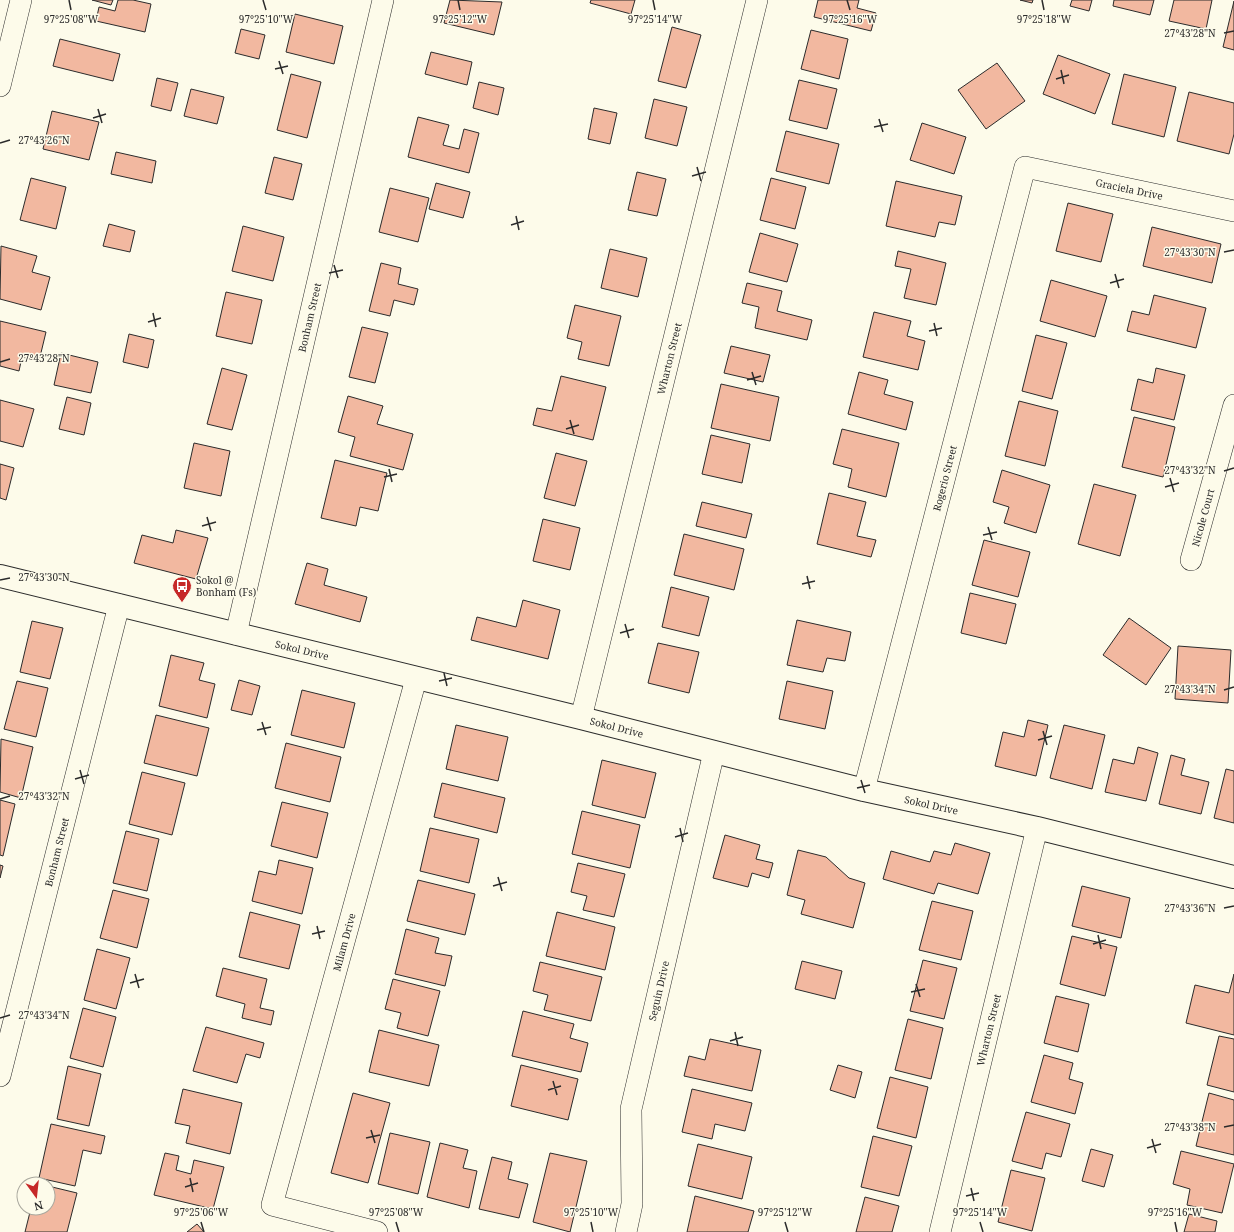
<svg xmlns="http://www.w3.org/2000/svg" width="1234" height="1232" viewBox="0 0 1234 1232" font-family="'Noto Serif',serif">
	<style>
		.building { fill: #f2b8a0; stroke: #2b2b2b }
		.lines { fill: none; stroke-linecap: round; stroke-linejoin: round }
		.street-casing { stroke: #2b2b2b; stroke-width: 22 }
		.secondary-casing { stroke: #2b2b2b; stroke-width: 24 }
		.street { stroke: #fdfbea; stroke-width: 21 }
		.secondary { stroke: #fdfbea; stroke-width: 22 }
		.ticks { fill: none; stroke: #2b2b2b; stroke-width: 1.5 }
		.labels { text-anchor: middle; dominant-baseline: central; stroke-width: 3; stroke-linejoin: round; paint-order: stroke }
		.street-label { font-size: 10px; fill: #2b2b2b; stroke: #fdfbea }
		.poi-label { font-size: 10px; fill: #2b2b2b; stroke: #fdfbea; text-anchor: start }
		.ticks-label { font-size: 10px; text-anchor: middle; fill: #2b2b2b; stroke: #fdfbea; stroke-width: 3; stroke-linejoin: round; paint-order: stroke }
	</style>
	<rect width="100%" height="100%" fill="#fdfbea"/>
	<g class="building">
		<path d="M92,0H113L111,5Z"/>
		<path d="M118,0H133L151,4L145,32L96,21L99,7L115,11Z"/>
		<path d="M450,0L502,2L494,35L444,23Z"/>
		<path d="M591,0H635L631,14L590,3Z"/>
		<path d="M818,0H859L857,8L876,13L871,31L814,17Z"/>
		<path d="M1020,0H1033L1032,3Z"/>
		<path d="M1072,0H1092L1089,11L1070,6Z"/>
		<path d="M1114,0H1154L1150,15L1113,6Z"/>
		<path d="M1174,0H1212L1206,29L1169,21Z"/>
		<path d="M1234,1V50L1223,47Z"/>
		<path d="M295,14L343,26L334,64L286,52Z"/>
		<path d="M672,27L701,35L686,88L658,81Z"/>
		<path d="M241,29L265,35L259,59L235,53Z"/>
		<path d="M811,30L848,39L839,79L801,69Z"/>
		<path d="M60,39L120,54L113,81L53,66Z"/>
		<path d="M431,52L472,62L467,85L425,74Z"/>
		<path d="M1058,55L1110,74L1095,114L1043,94Z"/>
		<path d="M997,63L1025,101L986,129L958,90Z"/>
		<path d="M291,74L321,82L307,138L277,130Z"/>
		<path d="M1124,74L1176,87L1164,137L1112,124Z"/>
		<path d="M157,78L178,83L171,111L151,106Z"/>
		<path d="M799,80L837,89L827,129L789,120Z"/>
		<path d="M479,82L504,88L498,115L473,108Z"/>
		<path d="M191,89L224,97L217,124L184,116Z"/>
		<path d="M1189,92L1234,103V134L1229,154L1177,141Z"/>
		<path d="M654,99L687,107L677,146L645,138Z"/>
		<path d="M594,108L617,113L610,144L588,139Z"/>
		<path d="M52,111L99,122L89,160L43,149Z"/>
		<path d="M418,117L449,125L443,145L459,149L464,129L479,133L469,173L408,157Z"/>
		<path d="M922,123L966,137L954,174L910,160Z"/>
		<path d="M786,131L839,144L829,184L776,171Z"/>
		<path d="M116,152L156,161L152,183L111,174Z"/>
		<path d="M274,157L302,164L293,200L265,193Z"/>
		<path d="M637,172L666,179L657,216L628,210Z"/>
		<path d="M31,178L66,187L56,229L20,220Z"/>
		<path d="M771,178L806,187L795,229L760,220Z"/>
		<path d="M896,181L962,196L955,225L939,222L935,237L886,226Z"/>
		<path d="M436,183L470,192L463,218L429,209Z"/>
		<path d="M390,188L429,198L418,242L379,232Z"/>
		<path d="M1068,203L1113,214L1101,262L1056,251Z"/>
		<path d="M109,224L135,231L130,252L103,246Z"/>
		<path d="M243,226L284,237L273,281L232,271Z"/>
		<path d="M1152,227L1221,244L1212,283L1143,266Z"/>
		<path d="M760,233L798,244L787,282L749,272Z"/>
		<path d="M1,246L37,256L32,272L50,277L41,310L0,299Z"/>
		<path d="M610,249L647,258L638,297L601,288Z"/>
		<path d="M898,251L946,263L936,305L904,298L911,269L895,266Z"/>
		<path d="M381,263L401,268L398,284L418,289L414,305L394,300L390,316L369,311Z"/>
		<path d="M1051,280L1107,296L1095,337L1040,321Z"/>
		<path d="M747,283L782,291L777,311L812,320L807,340L755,328L759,307L742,303Z"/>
		<path d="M226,292L262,300L252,344L216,336Z"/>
		<path d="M1154,295L1206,308L1196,348L1127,331L1132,311L1149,315Z"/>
		<path d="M575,305L621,316L609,366L578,359L582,342L567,338Z"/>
		<path d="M874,312L911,321L907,336L925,341L918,370L863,357Z"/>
		<path d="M0,321L46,332L39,361L22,357L19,371L0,366Z"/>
		<path d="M362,327L388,333L375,383L349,377Z"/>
		<path d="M129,334L154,340L148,368L123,362Z"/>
		<path d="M1036,335L1067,343L1052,399L1022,391Z"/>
		<path d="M731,346L770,355L763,382L724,373Z"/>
		<path d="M61,353L98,362L91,393L54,385Z"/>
		<path d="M222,368L247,375L232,430L207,424Z"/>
		<path d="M1156,368L1185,375L1174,420L1131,410L1138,379L1153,383Z"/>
		<path d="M859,372L888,380L884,394L913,402L906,430L848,414Z"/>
		<path d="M561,376L606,387L593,440L533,425L537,408L552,411Z"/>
		<path d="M721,384L779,397L770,441L711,428Z"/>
		<path d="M348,396L383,406L377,424L413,434L403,470L350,456L355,437L338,432Z"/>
		<path d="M67,397L91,403L84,435L59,429Z"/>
		<path d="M0,400L34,409L23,447L0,441Z"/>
		<path d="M1019,401L1058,411L1045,466L1005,456Z"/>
		<path d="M1134,417L1175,427L1163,477L1122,467Z"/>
		<path d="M842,429L899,443L886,497L848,487L852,469L833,464Z"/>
		<path d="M711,435L750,444L742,483L702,474Z"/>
		<path d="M194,443L230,451L221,496L184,488Z"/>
		<path d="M556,453L587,461L575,506L544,498Z"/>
		<path d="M335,460L387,473L378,511L360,507L356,526L321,518Z"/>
		<path d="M0,464L14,468L6,500L0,498Z"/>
		<path d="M1002,470L1050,485L1036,533L1004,523L1009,507L993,502Z"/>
		<path d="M1094,484L1136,495L1120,556L1078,544Z"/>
		<path d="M829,493L866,502L857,536L876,540L871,557L817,544Z"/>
		<path d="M702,502L752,514L746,538L696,526Z"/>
		<path d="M543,519L580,528L570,570L533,561Z"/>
		<path d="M176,530L208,538L196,579L134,563L142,535L173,543Z"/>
		<path d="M684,534L744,549L734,590L674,575Z"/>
		<path d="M984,540L1030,552L1018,597L972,585Z"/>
		<path d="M307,563L328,569L324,585L367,597L360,622L295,604Z"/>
		<path d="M671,587L709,597L699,636L662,627Z"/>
		<path d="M970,593L1016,604L1006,644L961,633Z"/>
		<path d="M523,600L560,610L548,659L471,640L477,617L516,627Z"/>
		<path d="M1129,618L1171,648L1146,685L1103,655Z"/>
		<path d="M797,620L851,632L845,661L827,658L823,672L787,665Z"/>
		<path d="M32,621L63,628L50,679L20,672Z"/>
		<path d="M658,643L699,652L689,693L648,683Z"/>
		<path d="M1178,646L1231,650L1228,703L1175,699Z"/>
		<path d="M171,655L204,663L199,680L215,684L207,718L159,706Z"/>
		<path d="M239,680L260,686L252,715L231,710Z"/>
		<path d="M17,681L48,688L36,737L4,729Z"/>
		<path d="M787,681L833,691L825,729L779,719Z"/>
		<path d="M302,690L355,703L344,748L291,735Z"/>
		<path d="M156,715L209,728L197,776L144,763Z"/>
		<path d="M1028,720L1048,725L1036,776L995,766L1003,732L1024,737Z"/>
		<path d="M456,725L508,737L498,781L446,769Z"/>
		<path d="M1064,725L1105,735L1092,789L1050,778Z"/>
		<path d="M1,739L33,747L21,798L0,792Z"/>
		<path d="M286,743L341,757L330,802L275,788Z"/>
		<path d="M1138,747L1158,753L1146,801L1105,792L1113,759L1134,764Z"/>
		<path d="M1171,755L1185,759L1181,775L1209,782L1201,814L1159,804Z"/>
		<path d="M602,760L656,773L645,818L592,805Z"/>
		<path d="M1226,769L1234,771V823L1214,818Z"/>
		<path d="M142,772L185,783L172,835L129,824Z"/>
		<path d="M442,783L505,798L497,833L434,817Z"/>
		<path d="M0,800L15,804L3,856L0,855Z"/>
		<path d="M282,802L328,813L317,858L271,846Z"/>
		<path d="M582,811L640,825L630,868L572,854Z"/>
		<path d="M430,828L479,839L469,883L420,871Z"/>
		<path d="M126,831L159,839L147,891L113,883Z"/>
		<path d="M725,835L760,845L756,859L773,863L769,878L752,873L748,887L713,878Z"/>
		<path d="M955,843L990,853L978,894L938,883L934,894L883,879L891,851L930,862L934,851L951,855Z"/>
		<path d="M798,850L826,857L849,878L865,883L853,928L801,914L805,900L787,895Z"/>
		<path d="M279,860L313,868L302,914L252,901L259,871L276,875Z"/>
		<path d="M578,863L625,874L614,917L583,910L587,896L571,892Z"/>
		<path d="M0,865L3,866L0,878Z"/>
		<path d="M418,880L475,894L465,935L407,921Z"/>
		<path d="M1082,886L1130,898L1121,938L1072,926Z"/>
		<path d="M113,890L149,899L137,948L100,938Z"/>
		<path d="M932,901L973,911L961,960L919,950Z"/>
		<path d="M250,912L300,925L289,969L239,957Z"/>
		<path d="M557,912L615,927L605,970L546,956Z"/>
		<path d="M406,929L439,938L435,953L452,956L445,986L395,974Z"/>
		<path d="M1072,936L1117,947L1105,996L1060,984Z"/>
		<path d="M97,949L130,958L116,1009L84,1000Z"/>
		<path d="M923,960L957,968L944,1019L910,1011Z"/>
		<path d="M802,961L842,971L835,999L795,989Z"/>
		<path d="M540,962L602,977L591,1021L544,1010L548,995L533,991Z"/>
		<path d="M223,968L267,979L260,1008L274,1011L271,1025L242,1018L245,1004L216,996Z"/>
		<path d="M1234,974V1035L1186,1023L1195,985L1229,993Z"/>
		<path d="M393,979L440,991L428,1036L397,1028L401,1013L385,1009Z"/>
		<path d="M1056,996L1089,1004L1078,1052L1044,1043Z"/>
		<path d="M83,1008L116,1017L103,1067L70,1058Z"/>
		<path d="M523,1011L574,1024L570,1038L588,1043L581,1072L512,1056Z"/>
		<path d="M908,1019L943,1028L931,1079L895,1070Z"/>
		<path d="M206,1027L264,1043L260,1058L246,1054L237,1083L193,1071Z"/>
		<path d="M379,1030L439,1045L429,1086L369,1072Z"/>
		<path d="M1219,1036L1234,1039V1092L1207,1085Z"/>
		<path d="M710,1039L761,1050L752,1091L684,1076L689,1056L705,1060Z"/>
		<path d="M1044,1055L1073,1063L1069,1079L1083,1083L1075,1114L1031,1102Z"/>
		<path d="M521,1065L578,1079L568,1120L511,1106Z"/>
		<path d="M838,1065L862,1072L855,1098L830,1090Z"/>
		<path d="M68,1066L101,1074L89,1126L57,1119Z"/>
		<path d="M890,1077L928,1087L916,1138L877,1128Z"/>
		<path d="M183,1089L242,1103L230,1154L186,1143L190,1126L175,1123Z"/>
		<path d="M692,1089L752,1103L745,1131L715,1124L712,1139L682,1132Z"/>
		<path d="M353,1093L390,1103L368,1183L331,1173Z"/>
		<path d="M1209,1093L1234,1100V1155L1196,1146Z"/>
		<path d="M1026,1112L1070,1124L1061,1157L1046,1153L1042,1169L1012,1161Z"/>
		<path d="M51,1124L105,1136L101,1154L83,1150L75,1186L39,1178Z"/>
		<path d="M390,1133L430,1142L418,1194L378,1184Z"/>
		<path d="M873,1136L912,1146L899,1196L861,1187Z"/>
		<path d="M440,1143L468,1150L463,1168L477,1171L469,1208L427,1197Z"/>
		<path d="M698,1144L752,1157L742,1199L688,1186Z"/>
		<path d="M1091,1149L1113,1155L1104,1187L1082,1181Z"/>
		<path d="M1181,1151L1234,1164L1222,1213L1187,1205L1190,1189L1173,1184Z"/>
		<path d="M165,1153L179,1156L176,1170L191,1174L194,1160L224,1167L213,1209L154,1195Z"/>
		<path d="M550,1153L587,1161L570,1232L533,1222Z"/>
		<path d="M492,1157L512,1162L508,1179L528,1184L519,1218L479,1209Z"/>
		<path d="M1011,1170L1045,1178L1032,1231L998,1222Z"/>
		<path d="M48,1186L77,1193L67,1232H25L31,1208H48Z"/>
		<path d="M695,1196L754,1211L748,1232H687Z"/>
		<path d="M865,1197L899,1206L892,1232H856Z"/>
		<path d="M1189,1214L1217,1221L1215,1232H1184Z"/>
		<path d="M197,1224L204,1232H187Z"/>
	</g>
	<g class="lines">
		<defs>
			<g id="street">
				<path d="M0,86L21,0"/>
				<path id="s1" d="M1191,560L1234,405"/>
				<path id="s2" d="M236,634L383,0"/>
				<path id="s3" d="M581,718L757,0"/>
				<path id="s4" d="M864,790L1025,167L1234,211"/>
				<path id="s5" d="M0,1076L119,605"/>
				<path id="s6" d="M377,1232L272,1205L416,679"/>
				<path id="s7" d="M626,1232L632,1204L631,1109L714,752"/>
				<path id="s8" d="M940,1232L1037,828"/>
			</g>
			<g id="secondary">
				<path id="s9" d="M0,576L581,718L864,790L1037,828L1234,877"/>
			</g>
		</defs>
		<use href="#street" class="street-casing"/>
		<use href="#secondary" class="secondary-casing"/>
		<use href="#street" class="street"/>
		<use href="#secondary" class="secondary"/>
	</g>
	<path class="ticks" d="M69,0L71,10M263,0L266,10M458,0L460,10M653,0L655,10M847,0L850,10M1042,0L1044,10M1224,33L1234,31M279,61L283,74M275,69L288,66M1061,70L1064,84M1056,79L1069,75M98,109L102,123M93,118L106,114M879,119L883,132M874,127L888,124M0,143L10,140M697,167L701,181M692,176L706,172M516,216L519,230M511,225L524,221M1224,252L1234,250M334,265L338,278M329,273L343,270M1115,274L1119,288M1110,283L1124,279M153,313L156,327M148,322L161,318M934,323L937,336M929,331L942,328M0,362L10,359M752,372L756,385M747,380L761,376M570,420L574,434M566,429L579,425M389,469L392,482M1224,471L1234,468M384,477L397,474M1170,478L1174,492M1165,487L1179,483M207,517L211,531M202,526L216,522M988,527L992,540M983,535L997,532M807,576L810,589M0,580L10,578M802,584L815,581M625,624L629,638M620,633L634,629M444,673L447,686M439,681L452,678M1224,690L1234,687M262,722L266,735M257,730L271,727M1043,731L1047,745M1038,740L1052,736M80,770L84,784M75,779L89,775M861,780L865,793M857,788L870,785M0,799L10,796M680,828L683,842M675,837L688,833M498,877L502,891M493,886L507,882M1224,908L1234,906M317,926L320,939M312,934L325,931M1098,935L1101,949M1093,944L1106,940M135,974L139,988M130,983L144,979M916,984L920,997M911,992L925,989M0,1018L10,1015M735,1032L738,1046M730,1041L743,1037M553,1081L557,1095M548,1090L561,1086M1224,1127L1234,1125M371,1130L375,1143M366,1138L380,1135M1152,1139L1156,1153M1147,1148L1161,1144M190,1178L193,1192M185,1187L198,1183M971,1188L974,1201M966,1196L979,1193M201,1222L204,1232M396,1222L399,1232M591,1222L593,1232M785,1222L788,1232M980,1222L983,1232M1175,1222L1177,1232"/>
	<defs>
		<symbol id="bus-pin" viewBox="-11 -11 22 30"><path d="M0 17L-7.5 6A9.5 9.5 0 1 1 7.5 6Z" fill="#c62828" stroke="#fdfbea"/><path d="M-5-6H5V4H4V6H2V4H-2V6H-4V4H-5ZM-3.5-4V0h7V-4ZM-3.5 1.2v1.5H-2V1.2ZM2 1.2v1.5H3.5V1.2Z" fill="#fff"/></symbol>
	</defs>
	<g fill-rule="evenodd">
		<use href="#bus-pin" x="171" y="575" width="22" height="30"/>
	</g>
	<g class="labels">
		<g class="street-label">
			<text stroke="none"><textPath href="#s4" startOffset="750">Graciela Drive</textPath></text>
			<text stroke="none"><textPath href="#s2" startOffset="325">Bonham Street</textPath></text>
			<text stroke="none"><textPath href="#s3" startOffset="370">Wharton Street</textPath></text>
			<text stroke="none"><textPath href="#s4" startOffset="322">Rogerio Street</textPath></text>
			<text stroke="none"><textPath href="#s1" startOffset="44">Nicole Court</textPath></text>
			<text stroke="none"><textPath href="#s9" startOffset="311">Sokol Drive</textPath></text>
			<text stroke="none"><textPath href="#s9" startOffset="635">Sokol Drive</textPath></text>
			<text stroke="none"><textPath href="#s9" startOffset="959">Sokol Drive</textPath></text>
			<text stroke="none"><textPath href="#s5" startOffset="231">Bonham Street</textPath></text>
			<text stroke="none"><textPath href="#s6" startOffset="381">Milam Drive</textPath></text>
			<text stroke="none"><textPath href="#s7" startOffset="245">Seguin Drive</textPath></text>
			<text stroke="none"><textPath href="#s8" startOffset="208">Wharton Street</textPath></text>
		</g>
		<g class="poi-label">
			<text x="196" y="580">Sokol @<tspan x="196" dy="12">Bonham (Fs)</tspan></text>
		</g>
	</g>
	<g class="ticks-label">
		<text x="71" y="23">97°25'08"W</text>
		<text x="266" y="23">97°25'10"W</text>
		<text x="460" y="23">97°25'12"W</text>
		<text x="655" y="23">97°25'14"W</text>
		<text x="850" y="23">97°25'16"W</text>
		<text x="1044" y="23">97°25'18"W</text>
		<text x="1190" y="37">27°43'28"N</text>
		<text x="44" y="144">27°43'26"N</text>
		<text x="1190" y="256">27°43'30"N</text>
		<text x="44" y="362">27°43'28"N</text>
		<text x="1190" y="474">27°43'32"N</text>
		<text x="44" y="581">27°43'30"N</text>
		<text x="1190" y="693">27°43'34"N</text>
		<text x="44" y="800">27°43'32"N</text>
		<text x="1190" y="912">27°43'36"N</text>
		<text x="44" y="1019">27°43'34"N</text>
		<text x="1190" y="1131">27°43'38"N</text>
		<text x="201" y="1216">97°25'06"W</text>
		<text x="396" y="1216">97°25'08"W</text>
		<text x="591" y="1216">97°25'10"W</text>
		<text x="785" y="1216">97°25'12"W</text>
		<text x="980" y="1216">97°25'14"W</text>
		<text x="1175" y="1216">97°25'16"W</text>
	</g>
	<g transform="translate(36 1196) rotate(165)"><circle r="19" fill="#fdfbea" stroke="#a9a89e"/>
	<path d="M0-3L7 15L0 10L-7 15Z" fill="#c62828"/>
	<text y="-6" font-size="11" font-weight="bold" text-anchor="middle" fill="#2b2b2b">N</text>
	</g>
</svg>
